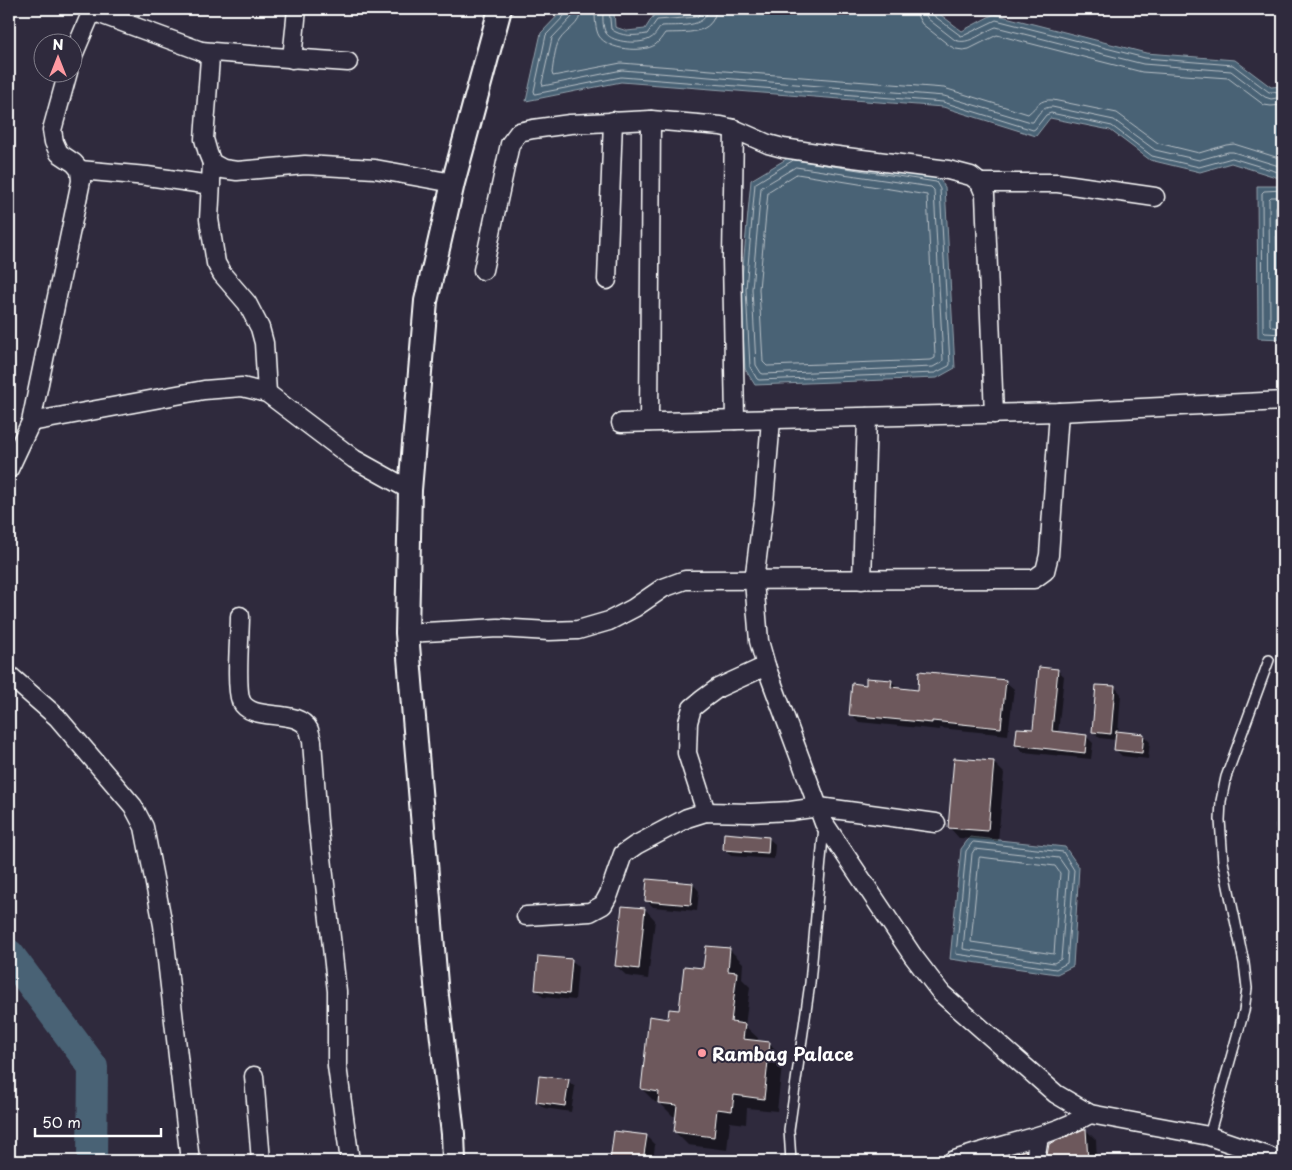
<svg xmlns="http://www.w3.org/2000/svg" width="1292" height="1170" viewBox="0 0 1292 1170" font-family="'Playpen Sans',sans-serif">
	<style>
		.water { fill: #4a6274; stroke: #92a1ac }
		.shadow { fill: #0007 }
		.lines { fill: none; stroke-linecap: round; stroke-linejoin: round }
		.shore { stroke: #b7c0c7; stroke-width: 1 }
		.river { stroke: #4a6274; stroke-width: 30 }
		.building { fill: #6d585c; stroke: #fff }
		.service-casing { stroke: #fff; stroke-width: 12 }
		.minor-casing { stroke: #fff; stroke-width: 21 }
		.tertiary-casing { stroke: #fff; stroke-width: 26 }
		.service { stroke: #2f2a3d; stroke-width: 9 }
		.minor { stroke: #2f2a3d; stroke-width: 18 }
		.tertiary { stroke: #2f2a3d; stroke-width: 22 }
		.poi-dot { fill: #ff9aa2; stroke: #2f2a3d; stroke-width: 2 }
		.labels { text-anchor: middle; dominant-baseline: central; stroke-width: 4; stroke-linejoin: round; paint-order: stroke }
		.poi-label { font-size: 18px; font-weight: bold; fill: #fff; stroke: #2f2a3d; text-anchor: start }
	</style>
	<rect width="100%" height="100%" fill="#2f2a3d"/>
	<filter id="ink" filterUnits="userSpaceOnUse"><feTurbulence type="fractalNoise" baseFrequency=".02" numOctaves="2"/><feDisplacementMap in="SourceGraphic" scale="10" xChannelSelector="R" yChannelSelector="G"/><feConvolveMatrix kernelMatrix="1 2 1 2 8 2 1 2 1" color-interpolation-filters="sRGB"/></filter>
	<g filter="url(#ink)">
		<g class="water">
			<path d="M564,9L614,11L615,27L627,31L645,29L654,15L695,13L699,9H933L962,31L994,14L1146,53L1235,60L1271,87L1283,86V177L1279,178L1231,163L1200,172L1150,160L1110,130L1050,118L1036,136L943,107L621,82L526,101L541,33Z"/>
			<path d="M793,155L938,177L945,187L955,368L937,378L755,385L745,369L741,289L751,180Z"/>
			<path d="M1257,186H1283V339L1258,338Z"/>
			<path d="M1283,813V852L1277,838L1276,824Z"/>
			<path d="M970,837L1065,847L1079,867L1073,966L1057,974L950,959L961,849Z"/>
		</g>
		<g class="shadow">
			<path d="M1057,670L1064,676L1058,733L1086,736L1093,743L1091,759L1023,752L1016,745L1034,731Z"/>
			<path d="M891,681L899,689L919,692L1006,682L1014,689L1008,735L940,728V730L859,722L851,714L867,686Z"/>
			<path d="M1115,687L1121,694L1118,733L1143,735L1150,742L1148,759L1122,756L1115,749L1116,740L1100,738L1093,732Z"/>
			<path d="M993,762L1004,773L998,841L959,838L949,827Z"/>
			<path d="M768,838L775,844L774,859L731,856L724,849Z"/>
			<path d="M693,884L699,891L697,911L653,907L646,900Z"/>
			<path d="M645,909L655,920L648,979L627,976L616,966Z"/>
			<path d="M730,950L743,963L742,979L750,987L745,1026L758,1038L757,1042L770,1044L783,1057L777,1111L747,1108L746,1124L730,1122L727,1150L688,1145L675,1132L677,1116H673L660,1103L655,1102L642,1089L669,1020L680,1011L704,970Z"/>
			<path d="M571,960L578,967L575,1000L543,997L536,990Z"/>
			<path d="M568,1081L575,1087L571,1112L544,1108L537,1102Z"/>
			<path d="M1086,1130L1096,1140L1097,1161H1047L1050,1144Z"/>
			<path d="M615,1132L647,1137L655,1145L653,1161H611Z"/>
			<path d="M1026,1152L1032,1158V1161H994Z"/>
			<path d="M551,1154L574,1158L578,1161H550Z"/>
		</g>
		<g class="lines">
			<g class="shore">
				<path d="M567,9L566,14L546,35L534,91L535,94L621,77L943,102L1033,130L1035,129L1046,115L1051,113L1112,126L1152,156L1199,167L1232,158L1278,172H1283"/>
				<path d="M574,9L572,17L552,38L542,83L543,86L622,70L944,96L1031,122H1033C1038,114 1042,107 1052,107L1114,120L1155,150L1199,160L1228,152H1233L1279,166H1283"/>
				<path d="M581,9C581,26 566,29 559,41C555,47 553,66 552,73L553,76L621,63L944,88L1028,114C1038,106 1039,99 1053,100L1117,113L1158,143L1199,153L1226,145L1234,144L1279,158H1283"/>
				<path d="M595,9C595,17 595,29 599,36C608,50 642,53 655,45C659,42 662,37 665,33C685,32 714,36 716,9"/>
				<path d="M603,9C603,16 602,27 606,33C612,43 642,45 651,38C655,36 658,30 661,26C676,25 707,29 708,9"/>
				<path d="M609,9L611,29C621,37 635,36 647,34L657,20L697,17L701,13L702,9"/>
				<path d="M917,9L918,17L922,24L950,46L956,49L963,50L969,49L997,35L1142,72L1228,78L1264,105L1271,106L1283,105"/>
				<path d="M924,9L925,14L928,19L955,40C969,46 984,31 996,27L1143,64L1231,71L1265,97L1271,99L1283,97"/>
				<path d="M931,9L933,15L961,36L965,35L996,20L1145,58L1233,65L1269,92H1272L1283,91"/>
				<path d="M794,160L936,182L940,189L950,364L949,366L935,373L759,380L757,379L750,367L746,289L755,184Z"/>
				<path d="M796,167L931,187L934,190L943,360L942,362L933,367L763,374L761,373L756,365L752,289L761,188Z"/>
				<path d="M797,174L927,195L935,356V358L931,360L767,366L763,362L759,289L768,192Z"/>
				<path d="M1283,190L1264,191L1262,193L1263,331L1265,333L1283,334"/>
				<path d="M1283,197H1271L1269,199L1270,325L1272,327L1283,328"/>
				<path d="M1283,204H1278L1276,207L1277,318L1279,320L1283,321"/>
				<path d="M974,842L1063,852L1074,870L1067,963L1056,969L956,954L966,851L972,843Z"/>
				<path d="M975,849L1059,858L1068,871L1061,959L1054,963L963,949L972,854Z"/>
				<path d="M980,857L1055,866L1060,873L1054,954L971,942L979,859Z"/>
			</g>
			<path class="river" d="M9,954L93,1067L92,1161"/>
		</g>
		<g class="building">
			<path d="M1039,667L1058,669L1052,731L1087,735L1085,753L1015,745L1017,728L1033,729Z"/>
			<path d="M919,671L1006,680L1001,728L932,721V723L849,715L852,683L866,685V678L892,680L891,687L918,690Z"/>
			<path d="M1096,685L1115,686L1111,734L1092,732Z"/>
			<path d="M1116,731L1144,734L1142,753L1114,750Z"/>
			<path d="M954,758L994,761L988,831L948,828Z"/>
			<path d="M724,833L769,837L768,853L723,850Z"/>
			<path d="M647,879L693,883L691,905L645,901Z"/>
			<path d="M622,906L645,908L639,969L615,966Z"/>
			<path d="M706,946L730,948L728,971L737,972L731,1022L745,1024L743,1039L770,1042L764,1099L734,1095L732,1111L717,1109L714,1137L674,1132L677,1105L658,1103L659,1092L641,1089L649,1016L668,1019L669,1009L679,1010L684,966L703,968Z"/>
			<path d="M538,956L572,959L569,994L535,990Z"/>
			<path d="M539,1076L569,1079L565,1106L536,1102Z"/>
			<path d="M1084,1129H1086L1088,1161H1046L1049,1144Z"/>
			<path d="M614,1131L647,1135L643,1161H610Z"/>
			<path d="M1026,1150L1025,1161H999L1000,1157Z"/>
		</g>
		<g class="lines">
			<defs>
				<g id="service">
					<path d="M1209,1136L1244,1011L1247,988L1244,963L1223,862L1220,820L1221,801L1226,777L1269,660"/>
					<path d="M791,1161L789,1130L810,983L824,826"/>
				</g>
				<g id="minor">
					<path d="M89,9L92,11L201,51L210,58L204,139L208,153L212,163L223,169L237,171L305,165L375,169L453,183"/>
					<path d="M201,51L274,57L348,62"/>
					<path d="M72,58L92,11"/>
					<path d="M292,59L297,9"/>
					<path d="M734,129L732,258L735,420"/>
					<path d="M212,163L209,219L216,263L222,274L247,303L260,328L264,343L267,393"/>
					<path d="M80,170L147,176L211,185"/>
					<path d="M980,183H1058L1155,197"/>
					<path d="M483,270L510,144L519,132L533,129L570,124L651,120L721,126L734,129L768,144L783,148L830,155L948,170L971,176L980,183L985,195L994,414"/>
					<path d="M607,280L613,121"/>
					<path d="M771,420L764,502L754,581L759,641L766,666L824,823L913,956L942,994L1056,1094L1090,1114L1209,1136L1268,1156L1278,1161"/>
					<path d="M31,422L204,390L242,387L267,393L354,459L410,490"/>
					<path d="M649,422L651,120"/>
					<path d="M621,423L1059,412L1283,401"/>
					<path d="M9,469L31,422L81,181L80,170L74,163L59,153L54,142L52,130L68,72"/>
					<path d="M862,580L867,417"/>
					<path d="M240,616C240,634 235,686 241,701C252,724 297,706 309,730C310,733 311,738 312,741L318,822L337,991V1066L350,1161"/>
					<path d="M407,633L498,628L549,631L578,630L609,621L634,608L663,588L685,580L1034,579L1045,571L1049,555L1059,412"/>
					<path d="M9,675L57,717L133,806L144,827L163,925L190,1161"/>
					<path d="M706,812L687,753L688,722L692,708L703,699L718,688L766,666"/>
					<path d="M526,916L590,912L603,905L609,894L623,854L636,845L687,818L706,812L751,813L790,811L819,807L936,823"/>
					<path d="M254,1076L261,1161"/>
					<path d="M952,1161C998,1144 1047,1139 1090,1114"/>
					<path d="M1035,1161L1039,1136"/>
				</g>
				<path id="tertiary" d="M454,1161L453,1134L437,996L407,633L410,490L426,301L453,183L500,9"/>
			</defs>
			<use href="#service" class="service-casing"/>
			<use href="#minor" class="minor-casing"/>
			<use href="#tertiary" class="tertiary-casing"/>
			<use href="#service" class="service"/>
			<use href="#minor" class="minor"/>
			<use href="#tertiary" class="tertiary"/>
		</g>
	</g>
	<circle class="poi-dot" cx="702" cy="1053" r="5"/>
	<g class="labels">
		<g class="poi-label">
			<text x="712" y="1053">Rambag Palace</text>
		</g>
	</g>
	<rect width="1292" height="1170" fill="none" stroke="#2f2a3d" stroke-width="30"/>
	<rect x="15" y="15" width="1262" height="1140" fill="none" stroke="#fff" stroke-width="2" filter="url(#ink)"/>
	<g transform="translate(58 58)"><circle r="24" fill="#2f2a3d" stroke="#827f8b"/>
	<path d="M0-4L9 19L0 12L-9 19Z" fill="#ff9aa2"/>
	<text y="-8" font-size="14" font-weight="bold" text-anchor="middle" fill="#ffffff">N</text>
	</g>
	<path d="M35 1128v8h126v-8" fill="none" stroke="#ffffff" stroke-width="2.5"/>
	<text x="42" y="1128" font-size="15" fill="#ffffff" stroke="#2f2a3d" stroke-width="4" paint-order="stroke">50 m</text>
</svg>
